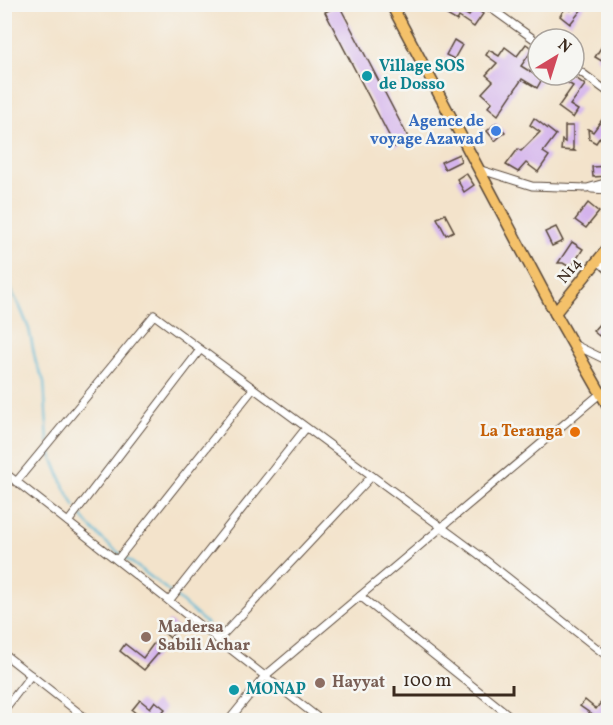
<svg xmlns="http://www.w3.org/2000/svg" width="613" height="725" viewBox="0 0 613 725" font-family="Vollkorn,serif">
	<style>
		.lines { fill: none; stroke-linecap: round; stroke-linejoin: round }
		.stream { stroke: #58b7d6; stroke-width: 2 }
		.building { fill: #d4b3ec }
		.minor-casing { stroke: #574638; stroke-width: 9 }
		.primary-casing { stroke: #574638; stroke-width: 13 }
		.trunk-casing { stroke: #574638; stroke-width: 13 }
		.minor { stroke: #fff; stroke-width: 7 }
		.primary { stroke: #f4c16a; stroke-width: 10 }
		.trunk { stroke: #f4c16a; stroke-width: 10 }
		.culture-dot { fill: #0f9aa8; stroke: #f6f6f2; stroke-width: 2 }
		.shop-dot { fill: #3f7fe0; stroke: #f6f6f2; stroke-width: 2 }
		.food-dot { fill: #e8710a; stroke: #f6f6f2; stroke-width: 2 }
		.education-dot { fill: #8d6e63; stroke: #f6f6f2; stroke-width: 2 }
		.labels { text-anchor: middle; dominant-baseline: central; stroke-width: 5; stroke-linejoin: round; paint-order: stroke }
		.culture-label { font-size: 16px; font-weight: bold; fill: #0d838f; stroke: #f6f6f2; text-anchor: start }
		.shop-label { font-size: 16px; font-weight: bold; fill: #366cbe; stroke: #f6f6f2; text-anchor: end }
		.street-label { font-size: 16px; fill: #3b2a1e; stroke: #f6f6f2 }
		.food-label { font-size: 16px; font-weight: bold; fill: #c56008; stroke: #f6f6f2; text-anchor: end }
		.education-label { font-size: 16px; font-weight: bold; fill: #785e54; stroke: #f6f6f2; text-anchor: start }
	</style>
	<rect width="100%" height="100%" fill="#f6f6f2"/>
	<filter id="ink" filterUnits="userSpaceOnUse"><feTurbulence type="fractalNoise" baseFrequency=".0167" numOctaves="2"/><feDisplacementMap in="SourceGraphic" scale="12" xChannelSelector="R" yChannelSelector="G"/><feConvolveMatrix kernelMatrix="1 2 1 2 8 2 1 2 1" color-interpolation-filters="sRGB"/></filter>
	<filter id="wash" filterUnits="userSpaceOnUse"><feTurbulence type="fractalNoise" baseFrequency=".008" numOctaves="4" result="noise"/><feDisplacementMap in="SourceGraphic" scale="24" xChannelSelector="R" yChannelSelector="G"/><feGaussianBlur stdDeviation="1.35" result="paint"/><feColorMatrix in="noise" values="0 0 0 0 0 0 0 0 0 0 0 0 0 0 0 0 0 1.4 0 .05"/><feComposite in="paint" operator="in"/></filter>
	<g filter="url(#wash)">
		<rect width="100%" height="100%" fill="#f3e3cb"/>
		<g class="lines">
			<g class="stream">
				<path d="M4,277L20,307L29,329L36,363L44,381L48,442"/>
				<path d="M48,447L63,484L75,507"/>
				<path d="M79,512C100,544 132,561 161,585C177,597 192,611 207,624"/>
			</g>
		</g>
		<g id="blocks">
			<g class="building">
				<path d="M575,4H586L570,24L560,16L566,7L571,10Z"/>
				<path d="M339,5L409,139L395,147L325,12Z"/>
				<path d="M452,6L469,16L474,8L483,14L474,27L459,17L457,21L447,15Z"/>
				<path d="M609,35V58L605,63L595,57Z"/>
				<path d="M454,40L462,45L454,59L446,55Z"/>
				<path d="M526,44L533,49L521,66L542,79L537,88L522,79L498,115L488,107L492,102L482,93L493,81L486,75L497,63L486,55L489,50L499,56L505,47L517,56Z"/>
				<path d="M555,75H572L585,85L570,105L578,110L573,118L558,107L573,86Z"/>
				<path d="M609,110V143L600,137L596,143L589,139L588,129L593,132Z"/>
				<path d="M534,118L556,135L543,152L549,156L538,172L526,163L518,172L506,165L518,149L521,151L540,132L530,125Z"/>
				<path d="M496,123L505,132L495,141L487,131Z"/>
				<path d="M565,126H573V149L575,151L561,150L562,140L565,142Z"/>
				<path d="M459,154L461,161L445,169L441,162Z"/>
				<path d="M608,166L609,176L593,177L592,167Z"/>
				<path d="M466,173L474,185L464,192L457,179Z"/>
				<path d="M588,203L599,212L586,228L575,220Z"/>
				<path d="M445,214L454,231L446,235L437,218Z"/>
				<path d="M556,227L563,241L552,246L545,232Z"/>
				<path d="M572,242L583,249L571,268L563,263H558Z"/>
				<path d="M609,313V323L599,336L593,331Z"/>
				<path d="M169,621L178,628L170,638L162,631Z"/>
				<path d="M154,643L162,649L144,670L120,651L125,644L143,658Z"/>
				<path d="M609,692V717L606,720H600L580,706L585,700L596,709Z"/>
				<path d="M140,700L150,708L155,701L165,709L156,720H144L132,710Z"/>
			</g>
		</g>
	</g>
	<g filter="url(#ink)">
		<use href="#blocks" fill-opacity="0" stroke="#574638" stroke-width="1.5"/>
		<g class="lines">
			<defs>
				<g id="minor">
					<path d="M485,4L538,42"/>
					<path d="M574,67L608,92"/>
					<path d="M478,169L532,186L587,188L608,182"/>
					<path d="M592,189L608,190"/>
					<path d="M598,261L608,270"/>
					<path d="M573,344L608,361"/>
					<path d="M4,472L321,720"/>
					<path d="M16,482L154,315L478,554L608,657"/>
					<path d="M68,522L200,350"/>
					<path d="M117,560L253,389"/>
					<path d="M360,596L515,720"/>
					<path d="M169,601L306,428"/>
					<path d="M218,640L372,476"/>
					<path d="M4,654L88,720"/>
					<path d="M4,710L31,675"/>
					<path d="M229,720L265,676L601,393"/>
				</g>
				<path id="primary" d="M555,313L608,248"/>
				<path id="trunk" d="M391,4L555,313L608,406"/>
			</defs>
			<use href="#minor" class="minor-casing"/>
			<use href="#primary" class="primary-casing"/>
			<use href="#trunk" class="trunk-casing"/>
			<use href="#minor" class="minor"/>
			<use href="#primary" class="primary"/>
			<use href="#trunk" class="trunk"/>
		</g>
	</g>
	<g class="culture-dot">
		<circle cx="367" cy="76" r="6"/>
		<circle cx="234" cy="690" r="6"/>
	</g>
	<circle class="shop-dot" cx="496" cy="131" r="6"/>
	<circle class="food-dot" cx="575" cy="432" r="6"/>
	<g class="education-dot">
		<circle cx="146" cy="637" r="6"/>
		<circle cx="320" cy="683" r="6"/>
	</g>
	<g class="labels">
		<g class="culture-label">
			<text x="379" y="67">Village SOS<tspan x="379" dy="18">de Dosso</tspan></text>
			<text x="246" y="690">MONAP</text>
		</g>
		<g class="shop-label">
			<text x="484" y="122">Agence de<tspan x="484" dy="18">voyage Azawad</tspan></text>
		</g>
		<g class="street-label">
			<text transform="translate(570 271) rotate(-51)">N14</text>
		</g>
		<g class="food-label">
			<text x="563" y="432">La Teranga</text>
		</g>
		<g class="education-label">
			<text x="158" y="628">Madersa<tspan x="158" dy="18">Sabili Achar</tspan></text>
			<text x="332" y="683">Hayyat</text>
		</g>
	</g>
	<rect width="613" height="725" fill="none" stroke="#f6f6f2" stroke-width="24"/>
	<g transform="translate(556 57) rotate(38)"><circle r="28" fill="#f6f6f2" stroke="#aba49d" stroke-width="1.5"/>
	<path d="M0-4.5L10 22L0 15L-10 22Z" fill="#d1495b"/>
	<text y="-9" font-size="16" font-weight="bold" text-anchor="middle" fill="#3b2a1e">N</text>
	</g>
	<path d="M394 686v9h120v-9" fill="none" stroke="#3b2a1e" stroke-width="3"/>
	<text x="403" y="686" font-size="18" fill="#3b2a1e" stroke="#f6f6f2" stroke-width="4.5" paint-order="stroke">100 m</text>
</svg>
